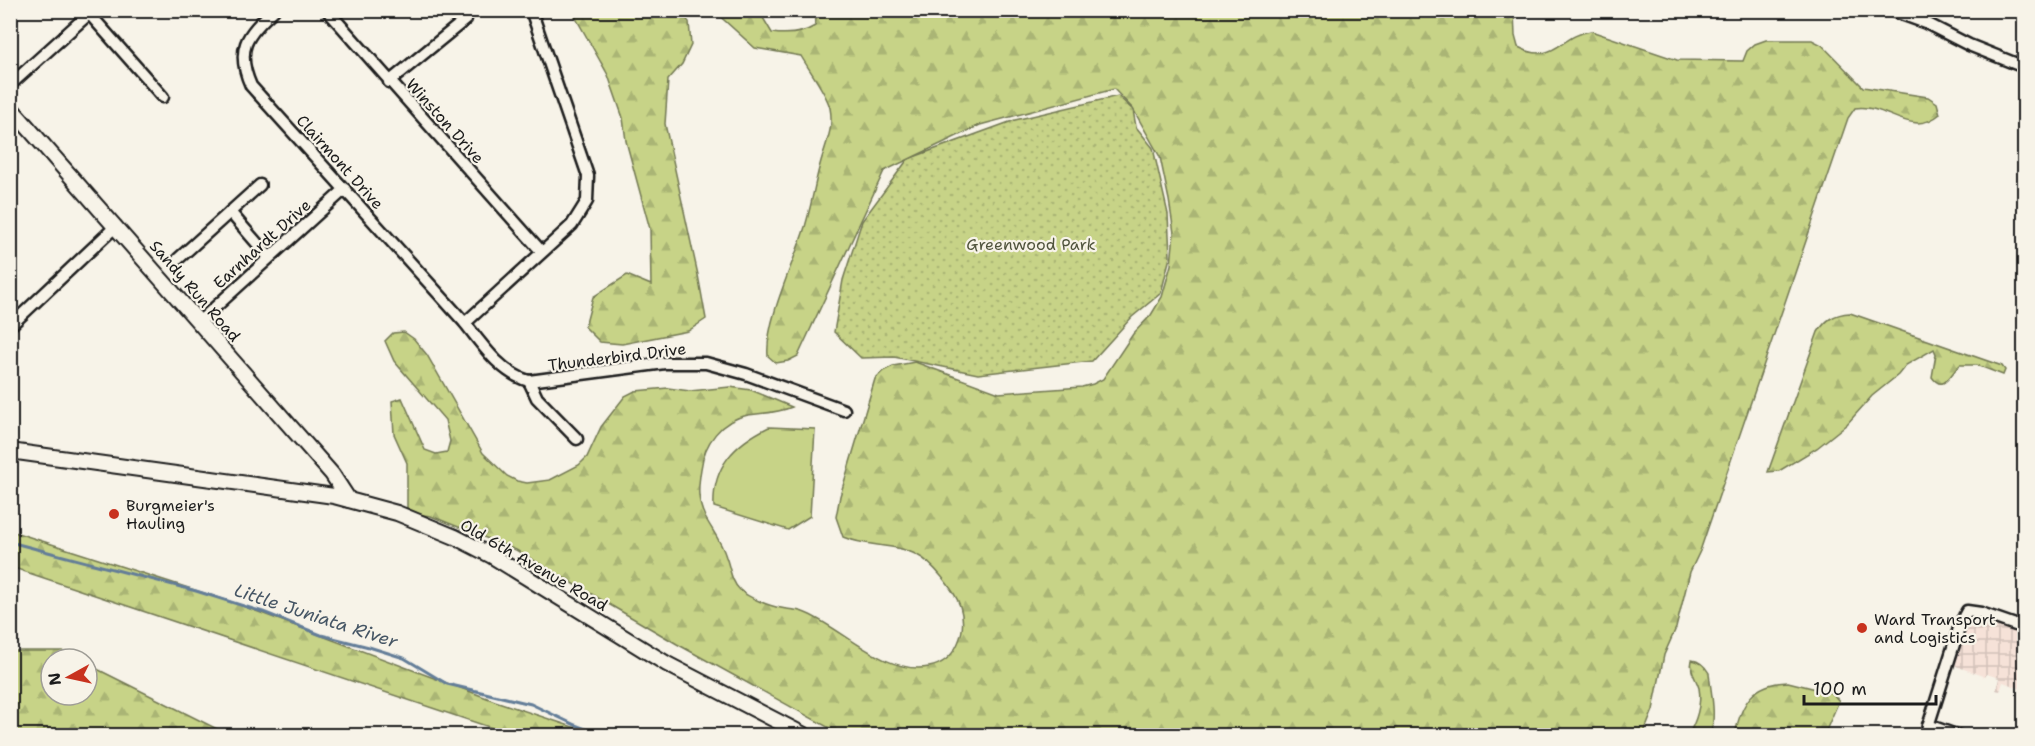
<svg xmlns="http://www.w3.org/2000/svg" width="2035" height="746" viewBox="0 0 2035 746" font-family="'Shantell Sans',sans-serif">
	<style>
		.industrial { fill: url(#industrial-grid) }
		.green { fill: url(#green-dots); stroke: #727852; stroke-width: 1.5 }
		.forest { fill: url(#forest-firs); stroke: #727852; stroke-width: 1.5 }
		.pitch { fill: #c7d387; stroke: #727852; stroke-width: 1.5 }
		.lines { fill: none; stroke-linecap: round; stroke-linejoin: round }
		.stream { stroke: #637d98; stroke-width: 3 }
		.street-casing { stroke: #1c1c1c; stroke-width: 15 }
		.secondary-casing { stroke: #1c1c1c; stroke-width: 18 }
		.street { stroke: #f7f3e8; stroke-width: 10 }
		.secondary { stroke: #f7f3e8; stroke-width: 14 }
		.poi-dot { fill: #c8321e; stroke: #f7f3e8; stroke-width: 2 }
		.labels { text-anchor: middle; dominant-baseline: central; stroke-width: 4.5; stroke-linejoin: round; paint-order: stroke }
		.street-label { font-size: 16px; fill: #1c1c1c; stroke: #f7f3e8 }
		.park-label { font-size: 16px; fill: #4f533c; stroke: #f7f3e8 }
		.poi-label { font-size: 16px; fill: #1c1c1c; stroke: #f7f3e8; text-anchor: start }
		.water-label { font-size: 18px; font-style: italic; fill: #455564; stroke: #f7f3e8 }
	</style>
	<defs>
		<pattern id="industrial-grid" width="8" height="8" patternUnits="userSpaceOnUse" patternTransform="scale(1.5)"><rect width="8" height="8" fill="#f6e2d8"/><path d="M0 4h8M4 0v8" fill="none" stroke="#d2c1b9"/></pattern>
		<pattern id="green-dots" width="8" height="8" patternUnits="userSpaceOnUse" patternTransform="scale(1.5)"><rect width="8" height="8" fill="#c7d387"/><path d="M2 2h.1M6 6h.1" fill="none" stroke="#aab574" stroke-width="1.8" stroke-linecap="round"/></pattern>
		<pattern id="forest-firs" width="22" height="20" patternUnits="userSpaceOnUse" patternTransform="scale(1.5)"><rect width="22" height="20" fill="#c7d387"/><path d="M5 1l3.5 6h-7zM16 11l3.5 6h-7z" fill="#aab574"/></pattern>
	</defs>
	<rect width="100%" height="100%" fill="#f7f3e8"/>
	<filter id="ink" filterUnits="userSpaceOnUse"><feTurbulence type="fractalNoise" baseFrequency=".0167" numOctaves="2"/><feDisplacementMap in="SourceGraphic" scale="12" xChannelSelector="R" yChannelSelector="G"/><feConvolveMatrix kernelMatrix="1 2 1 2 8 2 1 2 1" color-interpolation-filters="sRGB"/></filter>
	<g filter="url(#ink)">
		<path class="industrial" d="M1967,611L2024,628V690L2003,682L2000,691L1996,690L1999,678L1987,674L1985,677L1948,663Z"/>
		<path class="green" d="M1118,96L1133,110L1136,127L1153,148L1168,214L1170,257L1161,293L1132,317L1092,361L978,374L894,357L861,358L834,332L843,280L862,221L908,159L1015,120Z"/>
		<g class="forest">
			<path d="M817,10L1514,11L1515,36L1518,47C1555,66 1559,35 1591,31L1677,60L1743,61L1747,51L1755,44L1766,40H1812L1822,45L1863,87L1928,97L1937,103L1940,114C1911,139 1887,103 1855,108L1848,118L1700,551L1690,572L1676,628L1664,655L1653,710L1643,735H842L677,644L516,550L431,516L415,514L407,508V463L394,434L392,401L402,398L425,450L436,454L447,452L450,441L445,420L394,361L385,341L393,333L404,332L414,339L427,355L483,453L507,476L517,481L527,483L550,480L579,465L587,457L601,427L625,396L635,391L668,388L690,391L730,387L751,390L792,407C778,413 764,413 748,415C721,420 704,443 701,469C698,487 697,500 705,517C712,530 722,543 726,557C730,567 731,582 740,590C749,598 769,606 781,608C788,610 796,609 803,612C841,626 884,676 929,667C956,662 968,631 960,606C955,591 932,562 917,555C895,543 866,547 843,537L836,517L840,496L875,379L883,371L893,366L915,362L999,393L1082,387L1093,384L1103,379L1133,334L1151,315L1162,297L1171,265L1174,233L1169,200L1160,157L1133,109L1114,89L980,125L884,171L798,356L788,361L776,363L768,356C765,323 792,266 803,233C811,210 814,185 821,161C826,143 834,128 830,108C827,94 809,70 801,56L755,48L714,11H759L772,33C787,35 802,34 815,26Z"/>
			<path d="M572,11H679L689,22L691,45L682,64L668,80L665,124L698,275L706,319L688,331L622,344L600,342L585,327L593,297L627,275L651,285L650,229L626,141L623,118L608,75Z"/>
			<path d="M1850,313L2002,366L2005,370L2003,375L1977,365H1960C1951,372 1944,394 1932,377L1936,354L1934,349L1906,365L1898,375L1872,396L1847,424L1817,448L1779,471L1768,472L1818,332C1826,319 1835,314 1850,313Z"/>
			<path d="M11,531L229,601L495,701L597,735H513L11,567Z"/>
			<path d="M11,651H62L77,659H51V695H87V664L229,735H11Z"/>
			<path d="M1692,660C1700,661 1705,666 1709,673C1711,694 1717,715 1710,735H1688C1696,722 1702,704 1699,688C1696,678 1689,671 1692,660Z"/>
			<path d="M1788,682L1832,693L1839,701L1824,735H1735C1741,703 1753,683 1788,682Z"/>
		</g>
		<path class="pitch" d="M769,427L815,429L810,516L788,530L714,507C712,467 734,444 769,427Z"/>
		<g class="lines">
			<path class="stream" d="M10,542L196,591L263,612L321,635L369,647L404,658L447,684L531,704L575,725L604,736"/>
			<defs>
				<g id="street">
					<path d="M86,10L163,97"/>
					<path d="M274,10C246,35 235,50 251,86L465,323L572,225L587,201L588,176L531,10"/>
					<path d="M327,10L541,251"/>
					<path d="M1890,10L1926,23L1969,45L2024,67"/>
					<path d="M389,82L466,19"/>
					<path d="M10,85L92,11"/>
					<path d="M260,185L230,212L269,257"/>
					<path d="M178,259L230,212"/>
					<path d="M200,321L345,189"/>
					<path d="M465,323C482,345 502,374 529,381L665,363H706L746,374L844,410"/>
					<path d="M10,326L116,226"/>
					<path d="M529,381L537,398L577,439"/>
					<path d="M1928,725L1959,736"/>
					<path d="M1925,736L1961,622L1967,611L1981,613L2024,628"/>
				</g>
				<g id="secondary">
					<path d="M10,107L332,474L349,500"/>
					<path d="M10,451L334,496L397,513L455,537L492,556L667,664L806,736"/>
				</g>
			</defs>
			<use href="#street" class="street-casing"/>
			<use href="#secondary" class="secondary-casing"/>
			<use href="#street" class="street"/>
			<use href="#secondary" class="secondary"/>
		</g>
	</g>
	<g class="poi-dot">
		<circle cx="114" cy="514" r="6"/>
		<circle cx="1862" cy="628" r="6"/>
	</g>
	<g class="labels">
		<g class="street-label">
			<text transform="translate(445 121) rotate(48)">Winston Drive</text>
			<text transform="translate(340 162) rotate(48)">Clairmont Drive</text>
			<text transform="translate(262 244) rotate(-42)">Earnhardt Drive</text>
			<text transform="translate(195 291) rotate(49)">Sandy Run Road</text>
			<text transform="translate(617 357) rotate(-7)">Thunderbird Drive</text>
			<text transform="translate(534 565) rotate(30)">Old 6th Avenue Road</text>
		</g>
		<g class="park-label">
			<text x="1031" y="244">Greenwood Park</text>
		</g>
		<g class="poi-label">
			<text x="126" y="505">Burgmeier's<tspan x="126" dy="18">Hauling</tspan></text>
			<text x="1874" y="619">Ward Transport<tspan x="1874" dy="18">and Logistics</tspan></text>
		</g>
		<g class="water-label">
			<text transform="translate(316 616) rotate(18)">Little Juniata River</text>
		</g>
	</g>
	<rect width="2035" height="746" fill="none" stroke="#f7f3e8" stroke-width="36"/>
	<rect x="18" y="18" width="1999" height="710" fill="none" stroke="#1c1c1c" stroke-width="2" filter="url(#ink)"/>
	<g transform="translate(69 677) rotate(262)"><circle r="28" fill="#f7f3e8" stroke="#9f9d96" stroke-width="1.5"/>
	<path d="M0-4.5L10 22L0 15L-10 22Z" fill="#c8321e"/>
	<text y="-9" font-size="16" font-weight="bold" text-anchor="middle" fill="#1c1c1c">N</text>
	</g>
	<path d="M1804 695v9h132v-9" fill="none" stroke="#1c1c1c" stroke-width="3"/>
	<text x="1813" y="695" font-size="18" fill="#1c1c1c" stroke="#f7f3e8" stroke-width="4.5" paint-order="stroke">100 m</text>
</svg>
